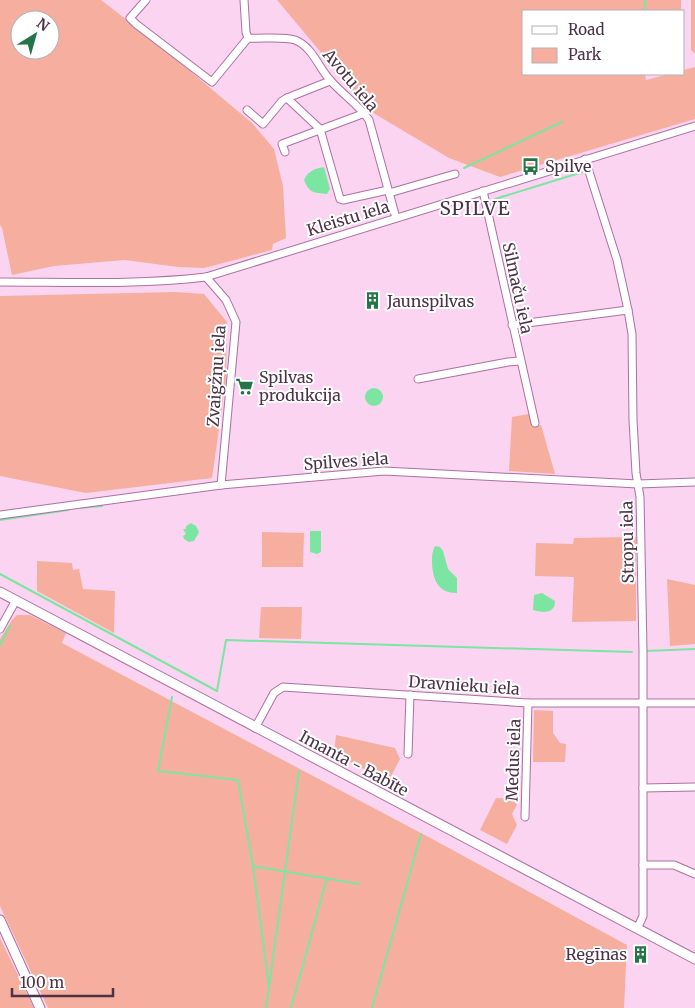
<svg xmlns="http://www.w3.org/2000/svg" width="695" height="1008" viewBox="0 0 695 1008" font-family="Merriweather,serif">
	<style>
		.green { fill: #f6af9e; fill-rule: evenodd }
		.water { fill: #7be5a1 }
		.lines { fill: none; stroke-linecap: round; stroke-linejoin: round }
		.stream { stroke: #7be5a1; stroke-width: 2 }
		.minor-casing { stroke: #ac70a0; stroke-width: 9 }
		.major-casing { stroke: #ac70a0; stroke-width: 11 }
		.minor { stroke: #fff; stroke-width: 7 }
		.major { stroke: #fff; stroke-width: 9 }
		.labels { text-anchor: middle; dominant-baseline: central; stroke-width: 4; stroke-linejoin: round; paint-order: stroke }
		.street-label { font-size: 16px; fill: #4c3246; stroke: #fff }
		.poi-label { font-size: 16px; fill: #4c3246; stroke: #fff; text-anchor: start }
		.quarter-label { font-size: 19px; letter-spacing: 1px; fill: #4c3246; stroke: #fff }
	</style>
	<rect width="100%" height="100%" fill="#fbd4f2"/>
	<g class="green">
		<path d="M0,0H101L158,44L252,123L274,149L283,186L286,238L273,244L272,250L204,268L178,267L125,260L54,266L12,275L2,228L0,225ZM20,20H50V50H20Z"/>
		<path d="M277,0H681V11H524V74H645L646,80L669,74H684V70L695,67V119L500,177L449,158L370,111Z"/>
		<path d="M691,0H695V54L691,50Z"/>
		<path d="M175,292L204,294L227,322L226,379L212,478L86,493L0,476V296Z"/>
		<path d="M529,414L532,427L541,425L555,474L509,471L512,417Z"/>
		<path d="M262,532L304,533L303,567H262Z"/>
		<path d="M636,537V621L572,622L574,577L535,576L536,543L573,544L574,538Z"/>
		<path d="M37,561L72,563L73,570L79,569L83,589L115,591L114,633L37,591Z"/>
		<path d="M667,579L695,585V644L670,646Z"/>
		<path d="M261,607H302L301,639L259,638Z"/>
		<path d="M17,615H30L66,633L62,643L436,841L627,945L624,1008H48L0,906V639L12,620Z"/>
		<path d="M534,710L553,711V733L560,743L566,744L565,762H533Z"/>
		<path d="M336,735L395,748L400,759L388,782L334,753Z"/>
		<path d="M496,798L520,799L512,814L517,825L507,844L480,830Z"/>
		<path d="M0,938L34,1008H0Z"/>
	</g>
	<g class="water">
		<path d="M324,167L330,189L327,194C313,192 310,194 304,180C308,171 314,169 324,167Z"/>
		<circle cx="374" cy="397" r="9"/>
		<path d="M191,523L196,526L199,532L194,541L189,542L184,539L183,536L186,534L183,529H186V526Z"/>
		<path d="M310,531H321V552L317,554L310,552Z"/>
		<path d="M435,546L440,547L443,551L448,569L457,578V593C438,593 433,580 432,563C432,556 432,552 435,546Z"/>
		<path d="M542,593L555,601C555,614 543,613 533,610L534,595Z"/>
	</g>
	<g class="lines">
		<g class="stream">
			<path d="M645,11V0"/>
			<path d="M464,168L562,122"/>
			<path d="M495,199L586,171"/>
			<path d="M79,508L102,506"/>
			<path d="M0,520L68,510"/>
			<path d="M0,574L217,691L226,640L632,652"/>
			<path d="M0,645L10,626"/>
			<path d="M645,651L695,649"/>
			<path d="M172,697L158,771L238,780L253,866L269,987"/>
			<path d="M253,866L359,884"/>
			<path d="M266,1008L299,771"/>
			<path d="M291,1008L327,878"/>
			<path d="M372,1008L421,834"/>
		</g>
		<defs>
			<g id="minor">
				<path d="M146,0L130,18L136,24L212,82L248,38C263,39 282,36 295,40C313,47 319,69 331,81C343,95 359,105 369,120L396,218"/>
				<path d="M244,0L246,32L248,38"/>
				<path d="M287,98L330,81"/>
				<path d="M247,110L263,124L282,101L287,98L320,129L340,199L343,200L388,190"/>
				<path d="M285,152L282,144L365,113"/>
				<path d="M585,159L617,260L628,310L632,334L633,420L636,473L640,497L643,651V916L637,929"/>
				<path d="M483,191L535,423"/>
				<path d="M389,193L455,174"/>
				<path d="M206,277L226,300L236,322L221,485"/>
				<path d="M0,282C69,282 137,285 206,277L695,126"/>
				<path d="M512,325L628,310"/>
				<path d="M418,379L508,362L520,361"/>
				<path d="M0,515L221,485L384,471L638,484L695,482"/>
				<path d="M0,629L16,600"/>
				<path d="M255,728L274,693L283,687L528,703H695"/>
				<path d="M408,754L410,695"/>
				<path d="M643,788L695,787"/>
				<path d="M525,817L528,703"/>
				<path d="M643,865H674L695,874"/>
			</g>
			<g id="major">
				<path d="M0,592L695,959"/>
				<path d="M0,920L40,1008"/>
			</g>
		</defs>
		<use href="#minor" class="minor-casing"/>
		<use href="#major" class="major-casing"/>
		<use href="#minor" class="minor"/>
		<use href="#major" class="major"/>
	</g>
	<defs>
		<symbol id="bus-bare" viewBox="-9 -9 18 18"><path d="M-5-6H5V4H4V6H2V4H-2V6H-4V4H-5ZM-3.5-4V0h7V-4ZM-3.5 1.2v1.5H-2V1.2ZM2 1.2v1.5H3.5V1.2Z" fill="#237446" stroke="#fff" stroke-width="2.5" paint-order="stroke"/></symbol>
		<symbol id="building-bare" viewBox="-9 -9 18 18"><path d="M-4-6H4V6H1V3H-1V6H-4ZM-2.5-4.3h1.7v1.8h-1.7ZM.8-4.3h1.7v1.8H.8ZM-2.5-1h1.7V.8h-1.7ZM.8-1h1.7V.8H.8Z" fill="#237446" stroke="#fff" stroke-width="2.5" paint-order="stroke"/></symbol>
		<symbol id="supermarket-bare" viewBox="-9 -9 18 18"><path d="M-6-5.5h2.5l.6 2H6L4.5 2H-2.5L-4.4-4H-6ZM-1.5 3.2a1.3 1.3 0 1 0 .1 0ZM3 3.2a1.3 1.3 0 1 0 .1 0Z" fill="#237446" stroke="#fff" stroke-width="2.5" paint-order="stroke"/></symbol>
	</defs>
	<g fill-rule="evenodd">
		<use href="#bus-bare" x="518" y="154" width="25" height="25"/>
		<use href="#building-bare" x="360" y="288" width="25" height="25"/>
		<use href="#supermarket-bare" x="232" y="374" width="25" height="25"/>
		<use href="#building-bare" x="628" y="942" width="25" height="25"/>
	</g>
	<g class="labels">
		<g class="street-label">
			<text transform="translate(351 80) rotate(50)">Avotu iela</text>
			<text transform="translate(348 218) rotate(-17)">Kleistu iela</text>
			<text transform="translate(518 288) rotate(78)">Silmaču iela</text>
			<text transform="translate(216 376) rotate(-86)">Zvaigžņu iela</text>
			<text transform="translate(346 461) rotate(-4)">Spilves iela</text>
			<text transform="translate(627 542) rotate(-91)">Stropu iela</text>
			<text transform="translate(464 685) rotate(4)">Dravnieku iela</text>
			<text transform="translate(513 760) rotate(-88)">Medus iela</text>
			<text transform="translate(354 763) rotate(28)">Imanta - Babīte</text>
		</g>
		<g class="poi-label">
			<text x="545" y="166">Spilve</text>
			<text x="387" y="301">Jaunspilvas</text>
			<text x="259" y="377">Spilvas<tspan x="259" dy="18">produkcija</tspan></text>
			<text x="627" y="954" text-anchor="end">Regīnas</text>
		</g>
		<g class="quarter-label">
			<text x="475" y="208">SPILVE</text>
		</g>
	</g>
	<rect x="522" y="10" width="162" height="65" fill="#ffffff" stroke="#b7adb5"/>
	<rect x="532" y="26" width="25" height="8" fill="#ffffff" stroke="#b7adb5"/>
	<text x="568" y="35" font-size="15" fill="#4c3246">Road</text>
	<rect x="532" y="48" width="25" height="15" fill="#f6af9e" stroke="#b7adb5"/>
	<text x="568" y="60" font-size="15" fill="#4c3246">Park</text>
	<g transform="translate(35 35) rotate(37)"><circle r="24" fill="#ffffff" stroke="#b7adb5"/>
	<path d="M0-4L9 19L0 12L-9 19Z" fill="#237446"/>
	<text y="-8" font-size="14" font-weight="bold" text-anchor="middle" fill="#4c3246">N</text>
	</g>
	<path d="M12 988v8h101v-8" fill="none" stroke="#4c3246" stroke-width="2.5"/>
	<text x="20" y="988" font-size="15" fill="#4c3246" stroke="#ffffff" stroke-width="4" paint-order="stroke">100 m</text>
</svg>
